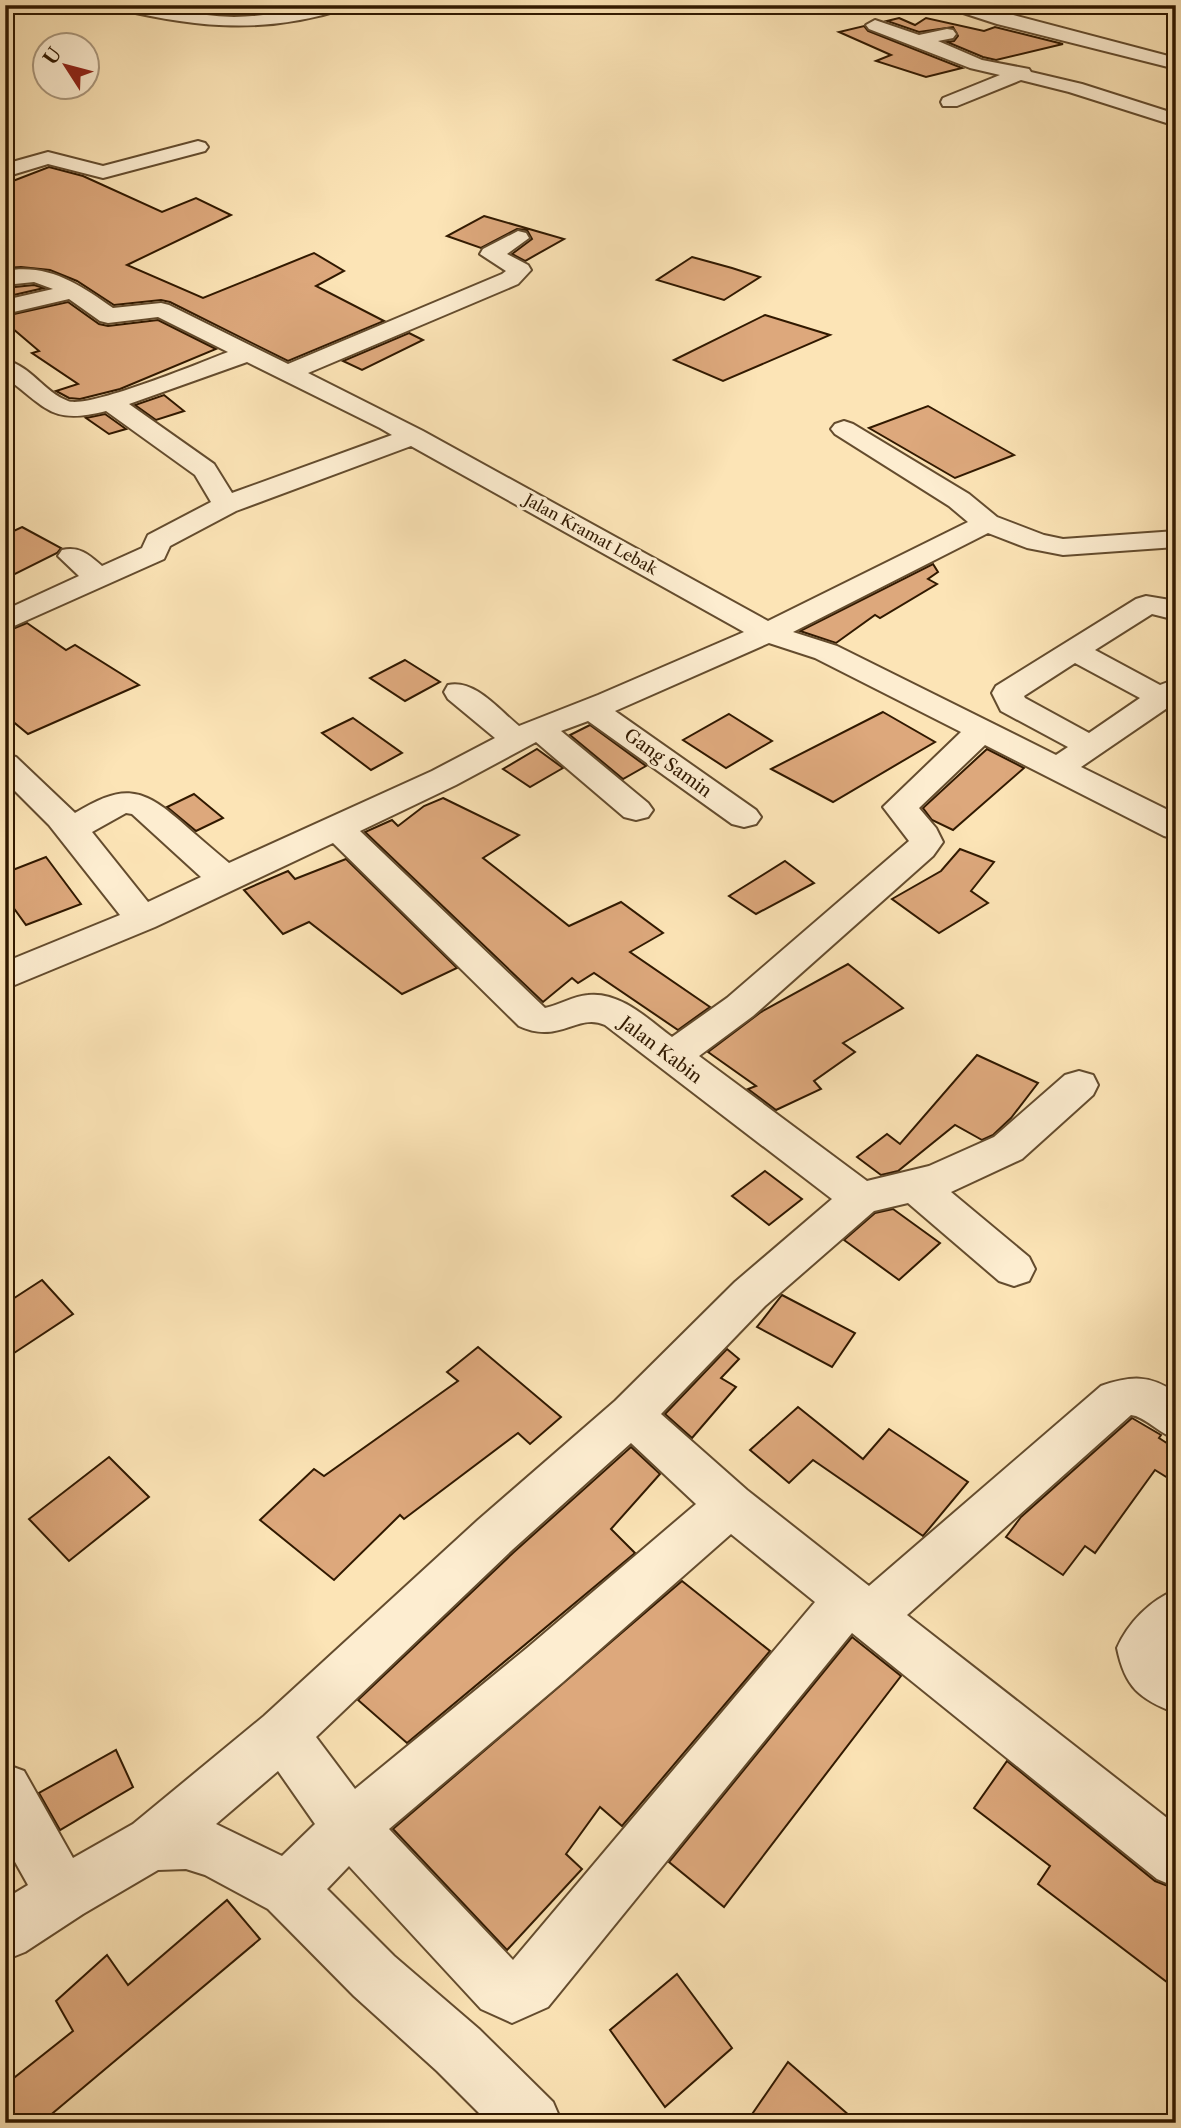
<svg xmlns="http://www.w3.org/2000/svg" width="1181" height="2128" viewBox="0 0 1181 2128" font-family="'Libre Caslon Text',serif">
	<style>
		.building { fill: #dda87c; stroke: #311900; stroke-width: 2 }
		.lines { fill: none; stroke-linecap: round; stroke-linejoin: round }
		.minor-casing { stroke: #644c2e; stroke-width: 4 }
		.minor { fill: #fdedd0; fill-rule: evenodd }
		.labels { text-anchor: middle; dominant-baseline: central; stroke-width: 6; stroke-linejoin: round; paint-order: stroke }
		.far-street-label { font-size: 16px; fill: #311900; stroke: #fdedd0 }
		.street-label { font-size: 18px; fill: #311900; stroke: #fdedd0 }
	</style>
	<rect width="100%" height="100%" fill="#fce4b6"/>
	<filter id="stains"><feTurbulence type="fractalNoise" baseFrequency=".00286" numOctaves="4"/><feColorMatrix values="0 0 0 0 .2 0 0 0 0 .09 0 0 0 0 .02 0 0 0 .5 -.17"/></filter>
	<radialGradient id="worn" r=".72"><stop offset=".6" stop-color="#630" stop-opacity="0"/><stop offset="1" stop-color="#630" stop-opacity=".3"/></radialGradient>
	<g class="building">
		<path d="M899,18L915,25L926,18L984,31L995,27L1063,44L996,60L983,57L947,42L954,41L958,36L953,27L919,32L887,21Z"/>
		<path d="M864,26L868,31L962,68L926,77L876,61L891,55L839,32Z"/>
		<path d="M49,167L83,176L162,212L196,198L231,215L127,265L203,298L314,253L344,271L316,286L384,321L288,361L170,302L161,300L114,305L77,281L50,270L21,267L5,268V184Z"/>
		<path d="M484,216L564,239L525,261L512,254L532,239L527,230L517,229L481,248L447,236Z"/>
		<path d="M692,257L732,268L760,277L724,300L657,280Z"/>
		<path d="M34,285L44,288L5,297V288Z"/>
		<path d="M68,302L99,324L108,326L158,320L216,349L120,389L80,399L69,398L56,391L78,384L32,353L39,351L5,322V316Z"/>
		<path d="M765,315L830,335L723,381L674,360Z"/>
		<path d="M409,333L423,340L362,370L343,361Z"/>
		<path d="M164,395L184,411L156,420L135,405Z"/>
		<path d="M928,406L1014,455L955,478L869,428Z"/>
		<path d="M105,414L126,429L109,434L86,418Z"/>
		<path d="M22,527L61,548L57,553L5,579V535Z"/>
		<path d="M933,564L938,572L928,579L937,584L880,618L875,615L836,643L800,631Z"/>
		<path d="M27,623L66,650L75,645L139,685L28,734L5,715V632Z"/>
		<path d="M405,660L440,682L405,701L370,678Z"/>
		<path d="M883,712L935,742L833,802L771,769Z"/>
		<path d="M729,714L772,741L726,768L683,740Z"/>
		<path d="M353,718L402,753L371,770L322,733Z"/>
		<path d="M590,725L646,766L623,779L570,735Z"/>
		<path d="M537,749L563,768L530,787L503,769Z"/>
		<path d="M987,749L1024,768L953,830L932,820L923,808Z"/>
		<path d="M194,794L223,818L196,831L167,807Z"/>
		<path d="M443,798L519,835L483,858L569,926L621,902L663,933L630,952L710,1007L678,1030L594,973L578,983L572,978L543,1002L365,832L392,820L398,826L424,806Z"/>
		<path d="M960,849L994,862L971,891L988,903L939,933L892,899L941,871Z"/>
		<path d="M46,857L81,904L26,925L5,896V873Z"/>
		<path d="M346,859L457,968L402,994L309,922L283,934L244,890L288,871L295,879Z"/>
		<path d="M785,861L814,883L756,914L729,896Z"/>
		<path d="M848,964L903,1008L843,1043L855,1052L814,1081L821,1089L776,1110L748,1089L756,1086L708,1052L761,1012Z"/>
		<path d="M977,1055L1038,1083L1011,1118L993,1135L982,1140L955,1125L898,1171L881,1175L857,1157L887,1134L900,1144Z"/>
		<path d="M765,1171L802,1199L769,1225L732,1196Z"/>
		<path d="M893,1209L940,1243L899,1280L844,1240L875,1213Z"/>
		<path d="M42,1280L73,1314L5,1359V1304Z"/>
		<path d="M782,1295L855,1333L832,1367L757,1327Z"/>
		<path d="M478,1347L561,1417L530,1444L518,1433L404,1519L400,1515L334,1580L260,1520L314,1469L324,1476L458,1381L447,1372Z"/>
		<path d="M727,1349L739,1359L721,1378L736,1387L692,1438L665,1414Z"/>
		<path d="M798,1407L863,1459L889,1429L968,1482L923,1536L813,1460L789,1483L750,1450Z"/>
		<path d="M1132,1418L1161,1435L1159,1438L1176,1449V1483L1155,1470L1095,1553L1085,1546L1063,1575L1006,1537L1021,1517Z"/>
		<path d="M631,1447L660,1474L611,1529L635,1553L407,1743L358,1700L514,1552Z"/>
		<path d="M109,1457L149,1497L69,1561L29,1519Z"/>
		<path d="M682,1581L770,1651L622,1826L600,1807L566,1854L582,1869L507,1950L393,1829Z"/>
		<path d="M852,1637L901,1676L724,1907L669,1862Z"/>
		<path d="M116,1750L133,1787L60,1830L39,1793Z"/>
		<path d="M1007,1761L1155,1881L1176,1889V1989L1038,1884L1050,1866L974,1808Z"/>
		<path d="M227,1900L260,1939L41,2123H5V2085L73,2031L56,2001L107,1955L128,1985Z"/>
		<path d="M677,1974L732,2048L665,2107L610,2030Z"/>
		<path d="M788,2062L858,2123H746Z"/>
	</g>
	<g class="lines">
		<defs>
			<g id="minor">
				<path d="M116,5C156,5 194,16 234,17C272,17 308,5 346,5L344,9C265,34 198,28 118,9Z"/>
				<path d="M949,5H975L1176,58V69L997,24L951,9Z"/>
				<path d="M875,20L919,35L947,29L953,30L956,34L953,38L938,41L982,60L1029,69L1031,72L1082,84L1176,114V126L1069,92L1021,80L957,106H943L941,102L943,98L1000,75L970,68L869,29L866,25Z"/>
				<path d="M198,141L205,143L208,147L205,151L103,178L48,164L5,177V164L48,152L103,166Z"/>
				<path d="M518,231L526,233L529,238L507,254L528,265L531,270L518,284L308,373L423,431L768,621L968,522L949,506L835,434L831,429L835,424L844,421L853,424L969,494L997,517L1044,535L1063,539L1176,531V547L1063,555L1027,548L988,533L793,632L837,646L1056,755L1068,747L1001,711L992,693L996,686L1136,599L1146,596L1176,601V620L1152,614L1095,650L1160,685L1176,679V702L1081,767L1176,814V839L1164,836L985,745L919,808L936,828L943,842L933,856L753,1016L699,1056L867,1181L929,1166L994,1137L1065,1075L1079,1071L1093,1075L1098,1085L1093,1095L1022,1159L951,1192L1029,1257L1035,1269L1029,1281L1014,1286L999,1281L908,1203L874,1211L765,1306L661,1414L747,1490L869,1586L1101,1386C1130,1376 1149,1374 1176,1393V1439C1160,1434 1144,1416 1131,1415L907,1615L1176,1825V1887L1157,1879L852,1633L548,2007L512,2023L481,2009L349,1866L327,1889L394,1956L479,2029L553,2102L562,2123H489L437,2071L354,1996L268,1909L205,1875L186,1869L158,1870L83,1914L25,1952L5,1960V1899L28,1885L5,1844V1764L24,1771L73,1858L133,1824L264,1716L478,1520L615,1401L735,1282L832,1199L605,1025C578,1012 559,1045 519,1026L333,843L155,927L5,989V962L120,915L49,825L5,781V754L16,757L75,813C120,786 139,785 179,820C195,834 212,849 229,863L432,771L495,738L448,699L444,692L448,685C475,679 499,710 519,726L598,695L744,632L411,446L236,511L170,546L164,559L5,630V610L79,576L58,556L62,550C80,546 89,555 102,566L142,548L148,535L211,502L195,475L106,411C51,425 47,408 5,377V360C31,366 44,392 68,401C89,409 202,362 228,352L158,317L108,323L100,321L69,299L5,314V300L53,289L34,282L5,285V271C48,263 79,284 113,308L161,303L169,305L288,364L502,274L506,271L480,254L483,249ZM247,362L380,428L392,435L232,493L214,464L129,404ZM769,643L815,658L961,732L883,807L909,841L727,998L672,1037C649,1020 620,991 588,995C573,996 560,1005 545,1008L360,831L456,785L536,742L624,817L636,820L648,817L653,810L648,803L561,731L588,721L732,824L744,827L756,824L761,817L756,810L615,711ZM1075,663L1140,698L1089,733L1025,698L1024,696ZM126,813L132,814L201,877L148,902L92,832ZM631,1443L696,1504L527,1648L355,1789L316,1737L512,1550ZM731,1534L815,1602L513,1960L389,1829L563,1682ZM278,1771L315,1824L282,1856L216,1824Z"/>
				<path d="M1176,1590V1648L1170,1654L1176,1658V1713C1139,1699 1125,1687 1117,1648C1128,1623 1150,1600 1176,1590Z"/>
			</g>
		</defs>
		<use href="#minor" class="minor-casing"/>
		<use href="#minor" class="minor"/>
	</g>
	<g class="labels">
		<g class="far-street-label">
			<text transform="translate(591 534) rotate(29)">Jalan Kramat Lebak</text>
		</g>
		<g class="street-label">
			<text transform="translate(668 763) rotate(36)">Gang Samin</text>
			<text transform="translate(661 1050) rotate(37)">Jalan Kabin</text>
		</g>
	</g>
	<rect width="1181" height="2128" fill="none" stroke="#fce4b6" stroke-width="28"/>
	<rect x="7" y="7" width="1167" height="2114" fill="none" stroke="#311900" stroke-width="3.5"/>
	<rect x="14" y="14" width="1153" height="2100" fill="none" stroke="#311900" stroke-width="2"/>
	<g transform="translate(66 66) rotate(306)"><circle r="33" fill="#fdedd0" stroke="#ab987d" stroke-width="2"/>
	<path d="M0-5L12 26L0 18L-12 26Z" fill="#8f2418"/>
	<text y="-10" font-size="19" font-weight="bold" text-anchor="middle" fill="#311900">U</text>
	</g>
	<rect width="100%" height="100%" filter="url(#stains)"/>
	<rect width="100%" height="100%" fill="url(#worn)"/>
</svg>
